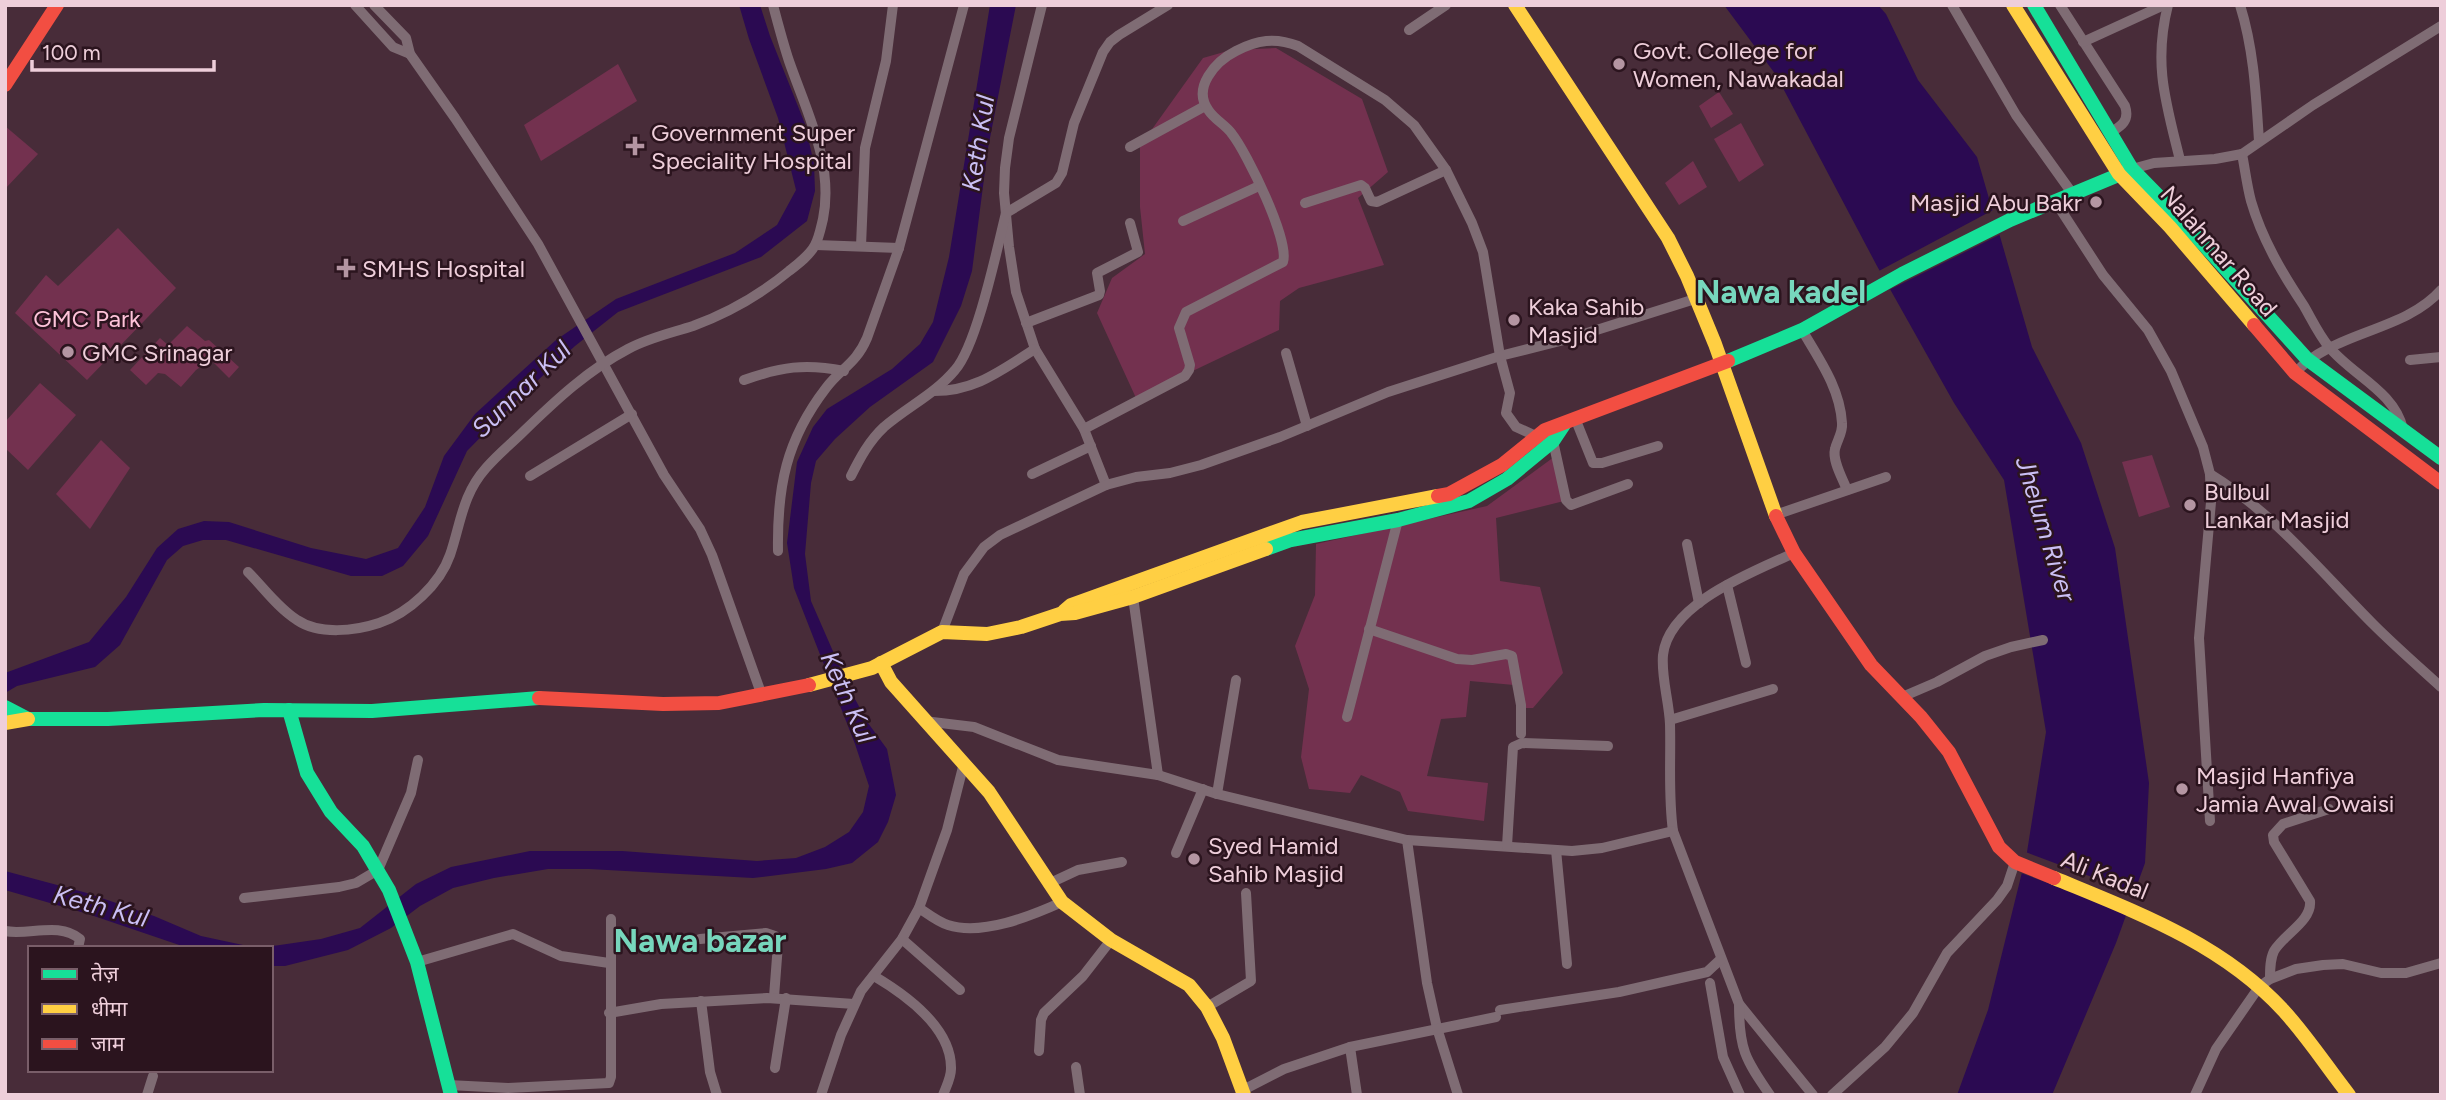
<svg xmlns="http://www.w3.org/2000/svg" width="2446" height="1100" viewBox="0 0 2446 1100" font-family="Figtree,'Noto Sans Devanagari',sans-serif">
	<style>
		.green { fill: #73314f }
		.water { fill: #2b0a52 }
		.pier { fill: #482c39 }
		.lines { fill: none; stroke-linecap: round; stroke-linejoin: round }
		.street { stroke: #7f6c74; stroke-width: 10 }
		.fast { stroke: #16e098; stroke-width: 14 }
		.slow { stroke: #ffcf43; stroke-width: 14 }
		.jam { stroke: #f24e42; stroke-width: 14 }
		.poi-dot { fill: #b495a2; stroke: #2b141e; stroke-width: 2.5 }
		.labels { text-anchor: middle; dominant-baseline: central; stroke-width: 5; stroke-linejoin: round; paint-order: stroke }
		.poi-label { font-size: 24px; fill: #eeceda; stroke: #2b141e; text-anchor: start }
		.street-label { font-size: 24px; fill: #eeceda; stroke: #2b141e }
		.park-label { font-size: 24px; fill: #fec3d9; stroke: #2b141e }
		.water-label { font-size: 26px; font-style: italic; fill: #cabff4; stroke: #2b141e }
		.district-label { font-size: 32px; font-weight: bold; fill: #77d7bd; stroke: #2b141e }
	</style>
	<rect width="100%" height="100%" fill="#482c39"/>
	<g class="green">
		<path d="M1276,48L1362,99L1388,172L1358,198L1384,265L1299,288L1280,301L1279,330L1136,398L1097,313L1112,278L1145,254L1140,207V146L1203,58L1231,50Z"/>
		<path d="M618,64L637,101L541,161L524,125Z"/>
		<path d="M1719,92L1733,114L1711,128L1699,106Z"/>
		<path d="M1741,123L1764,165L1739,182L1714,139Z"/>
		<path d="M5,126L38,154L5,189Z"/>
		<path d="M1693,161L1707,187L1679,205L1665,183Z"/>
		<path d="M118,228L176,288L87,380L15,313L46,275L58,286Z"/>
		<path d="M187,326L205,341L209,340L239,367L229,378L211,360L196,370L181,387L165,374L158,373L146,385L130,370L160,338L168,345Z"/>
		<path d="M40,383L76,415L28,470L5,448V422Z"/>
		<path d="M101,440L130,468L90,529L56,494Z"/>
		<path d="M1558,454L1564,501L1496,518L1500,581L1540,587L1563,673L1533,708H1519L1514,685L1470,681L1466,717L1441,719L1427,776L1488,783L1484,821L1408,811L1400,792L1361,775L1350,793L1309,789L1301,757L1309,689L1295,646L1315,595L1316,544L1487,506Z"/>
		<path d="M2152,455L2170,507L2139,517L2122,462Z"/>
	</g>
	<g class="water">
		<path d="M739,5H760L770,36L805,124L814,164L815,191L807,221L761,257L618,312L575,346L524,393L467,451L428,536L403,566L382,576H351L226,540H203L183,546L167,560L120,645L95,667L17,686L5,693V673L89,642L126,597L157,548L178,529L204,521L229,522L311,548L366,559L398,548L425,507L444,456L475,414L556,340L616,299L735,253L777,225L796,190L778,118L749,39Z"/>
		<path d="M990,5H1016L988,148L972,271L961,306L933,362L870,407L835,439L816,461L811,483L805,554L811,601L849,688L868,723L887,749L896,795L888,822L878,842L852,863L826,869L753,878L589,869H548L494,878L453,888L420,906L391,928L348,950L285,966H271V948H188L88,914L5,890V871L87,893L154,916L201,936L243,945L273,946L321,939L360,928L416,884L451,867L530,851H622L757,861L796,858L825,847L849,832L863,812L869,786L855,744L794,588L787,543L797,462L813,427L827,409L892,369L920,344L933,322L949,257Z"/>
		<path d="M1724,5H1878L1886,14L1918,80L1977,157L2032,347L2081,443L2115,548L2149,783L2145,863L2116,943L2052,1095H1957L1988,1010L2027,852L2046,732L2004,480L1954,403L1877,266L1776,75Z"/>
	</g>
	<g class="pier">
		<path d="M1995,209L2003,233L1887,291L1877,272Z"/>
		<path d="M2023,851L2137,894L2130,913L2018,872Z"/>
	</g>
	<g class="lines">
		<g class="street">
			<path d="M355,5L393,47L410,54"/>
			<path d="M374,5L406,38L410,54L455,118L538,244L664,475L700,529L712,555L761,693"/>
			<path d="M1042,5L1009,138L1005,168L1004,193L1009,247L1016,292L1035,349L1084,429L1106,485"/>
			<path d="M1952,5L2016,115L2072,193"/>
			<path d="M2060,5L2125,106C2130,121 2121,126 2110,133"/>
			<path d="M2168,5C2153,64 2166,103 2180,160"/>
			<path d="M2240,5C2254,50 2256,95 2259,141"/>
			<path d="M1409,30L1446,5"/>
			<path d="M2083,42L2164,5"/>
			<path d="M1130,147L1205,106"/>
			<path d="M2242,154C2245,169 2247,186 2251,201C2262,239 2282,273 2304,306C2312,320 2319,335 2329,347C2353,376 2394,391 2403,429"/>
			<path d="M2132,169L2154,163L2215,159L2242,154L2313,105L2441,26"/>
			<path d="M2055,201L2103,275L2148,330L2171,371L2203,447L2210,474L2211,502L2199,638L2210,821"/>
			<path d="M1305,203L1361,185L1365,188L1371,201L1377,202L1446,170"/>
			<path d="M1183,221L1259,186"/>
			<path d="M816,245L899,248"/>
			<path d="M861,246L865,148L886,61L893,5"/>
			<path d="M1026,323L1099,295L1100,291L1097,273L1138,252L1130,223"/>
			<path d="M1802,330C1819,359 1840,388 1842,423C1843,433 1837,440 1835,449C1832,461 1843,479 1847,490"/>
			<path d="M1286,353L1307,426"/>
			<path d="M2410,360L2441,357"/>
			<path d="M2295,373C2333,331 2404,332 2441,290"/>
			<path d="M744,380C781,367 805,363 844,371"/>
			<path d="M934,391C976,391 1001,370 1035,349"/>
			<path d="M1575,418L1593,463H1602L1658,446"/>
			<path d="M1084,429L1185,376L1189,370L1190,365L1179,328L1186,312L1283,262C1290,241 1247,153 1232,134C1226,125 1215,120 1209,111C1191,88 1216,61 1236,51C1257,40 1275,37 1298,46L1385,100L1414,125L1446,170L1472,223L1483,252L1500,356L1510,393L1506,413L1516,427L1536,436"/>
			<path d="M1553,441L1566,500L1571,505L1628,484"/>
			<path d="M1032,474L1091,446"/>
			<path d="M2210,474C2274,513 2321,572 2373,624C2395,646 2418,666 2441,687"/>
			<path d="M530,476L632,414"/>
			<path d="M851,476C860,458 869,441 884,427C907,407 935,394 955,370C977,345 997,249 1006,213L1056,183L1062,173L1074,123L1103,52L1110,42L1119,35L1168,5"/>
			<path d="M1775,515L1886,477"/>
			<path d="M1687,544L1699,603"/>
			<path d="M778,551C777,487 786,440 826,388C841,368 856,364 867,338L899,248L964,5"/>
			<path d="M1794,553C1753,572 1669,603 1663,655C1661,677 1669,701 1670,724C1671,760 1668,795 1673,831L1739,1004L1813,1095"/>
			<path d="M248,572C263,587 278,608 297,620C319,635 355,631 379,623C409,613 440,584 450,555C461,523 462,495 486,468C498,454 512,443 524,431C556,400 588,370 628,349C648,338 671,333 693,326C728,313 760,295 789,271C798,264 810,255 815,245C819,238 821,227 823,219C834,164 807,113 789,61C783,43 778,24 773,5"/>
			<path d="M1727,585L1746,663"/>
			<path d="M1133,597L1158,775"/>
			<path d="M1369,629L1457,659L1472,660L1506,654L1512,656L1521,705V734"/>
			<path d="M942,632L964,574L984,547L1000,535L1106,485L1136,477L1170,473L1201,465L1280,437L1388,392L1500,356L1568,339L1695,299"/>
			<path d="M1902,697L1937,682L1985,656L2011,647L2043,640"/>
			<path d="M1347,717L1398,520"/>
			<path d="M1670,720L1773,689"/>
			<path d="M924,721L974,727L1058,760L1158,775L1217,794L1407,840L1572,851L1602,848L1673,831"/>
			<path d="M1217,794L1236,680"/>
			<path d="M1407,840L1427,983L1437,1028L1458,1095"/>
			<path d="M1507,846L1513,747L1522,743L1608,746"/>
			<path d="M1556,850L1567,964"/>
			<path d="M1176,853L1203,789"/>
			<path d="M1048,884L1078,870L1122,862"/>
			<path d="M244,898L339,887L356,883L378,870L411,793L418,760"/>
			<path d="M919,908C928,914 938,922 948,925C982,936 1031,916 1062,902"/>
			<path d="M5,931C28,936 59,921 80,939L78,948"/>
			<path d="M700,939L766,933L775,936L778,944L774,997"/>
			<path d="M902,939L960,990"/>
			<path d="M417,962L513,934L561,956L609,963"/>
			<path d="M874,976C906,995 952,1028 951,1069C951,1078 946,1087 943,1095"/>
			<path d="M2270,979C2270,969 2270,959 2274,951C2284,934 2312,921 2310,901L2274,842L2273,835L2283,824L2329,809"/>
			<path d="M1710,983L1723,1057L1740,1095"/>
			<path d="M701,1001L710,1072L717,1095"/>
			<path d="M1739,1004C1739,1049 1745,1059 1770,1095"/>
			<path d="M1207,1007L1251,981L1246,893"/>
			<path d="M1500,1010L1619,992L1707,972L1721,959"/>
			<path d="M609,1013L661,1004L767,998L854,1004"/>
			<path d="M1350,1047L1357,1095"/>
			<path d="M1039,1051L1041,1020L1044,1013L1083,976L1111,940"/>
			<path d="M1076,1067L1080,1095"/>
			<path d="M775,1068L786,998"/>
			<path d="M448,1085L508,1088L609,1083L611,1077V919"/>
			<path d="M1243,1090L1284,1069L1350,1047L1496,1017"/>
			<path d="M147,1095L153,1076"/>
			<path d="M821,1095L841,1035L861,991L902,939L919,908L947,830L964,763"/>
			<path d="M1832,1095L1885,1047L1913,1013L1947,953L1997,900L2007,886L2015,862"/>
			<path d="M2195,1095L2216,1049L2259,987L2270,979L2296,969L2323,965L2343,964L2381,973H2406L2441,963"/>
		</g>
		<g class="fast">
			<path d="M2034,5L2132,169L2176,214L2307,359L2441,458"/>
			<path d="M1728,361L1802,330L1902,274L2010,220L2128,171"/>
			<path d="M1266,549L1291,540L1398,520L1469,501L1507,479L1553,441L1565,423"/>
			<path d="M5,707L28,719H108L264,710L372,711L539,698"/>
			<path d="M289,710L307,773L331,812L363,846L389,890L417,962L451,1095"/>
		</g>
		<g class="slow">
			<path d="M1515,5L1668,238L1687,276L1715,344L1776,516"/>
			<path d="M2013,5L2119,174L2170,227L2254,325"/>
			<path d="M1064,611L1071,605L1302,522L1438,496"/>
			<path d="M881,663L891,682L989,792L1062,902L1111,940L1189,985L1207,1007L1223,1038L1244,1095"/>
			<path d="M809,685L872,668L942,632L987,634L1021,627L1060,614L1075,613L1133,597L1266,549"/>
			<path d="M5,723L28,719"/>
			<path d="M2054,878C2136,912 2221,943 2283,1010C2307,1036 2327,1067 2349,1095"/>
		</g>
		<g class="jam">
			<path d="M5,85L57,5"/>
			<path d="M2254,325L2295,373L2441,483"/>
			<path d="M1438,496L1449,494L1502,465L1545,430L1728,361"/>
			<path d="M1776,516L1794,553L1871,665L1921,717L1949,752L1999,847L2015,862L2054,878"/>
			<path d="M539,698L663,704L719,703L809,685"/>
		</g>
	</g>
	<g class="poi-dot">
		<circle cx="1619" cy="64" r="7"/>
		<path d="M631.5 135.5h7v7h7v7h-7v7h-7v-7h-7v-7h7z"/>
		<circle cx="2096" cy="202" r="7"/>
		<path d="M342.5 257.5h7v7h7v7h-7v7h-7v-7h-7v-7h7z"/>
		<circle cx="1514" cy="320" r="7"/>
		<circle cx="68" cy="352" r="7"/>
		<circle cx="2190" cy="505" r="7"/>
		<circle cx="2182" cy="789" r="7"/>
		<circle cx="1194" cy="859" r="7"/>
	</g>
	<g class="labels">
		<g class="poi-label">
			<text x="1633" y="50">Govt. College for<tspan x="1633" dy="28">Women, Nawakadal</tspan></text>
			<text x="651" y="132">Government Super<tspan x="651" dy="28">Speciality Hospital</tspan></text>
			<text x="2082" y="202" text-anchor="end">Masjid Abu Bakr</text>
			<text x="362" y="268">SMHS Hospital</text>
			<text x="1528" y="306">Kaka Sahib<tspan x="1528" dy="28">Masjid</tspan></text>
			<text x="82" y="352">GMC Srinagar</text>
			<text x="2204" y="491">Bulbul<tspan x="2204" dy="28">Lankar Masjid</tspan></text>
			<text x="2196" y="775">Masjid Hanfiya<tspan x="2196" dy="28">Jamia Awal Owaisi</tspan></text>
			<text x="1208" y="845">Syed Hamid<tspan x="1208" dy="28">Sahib Masjid</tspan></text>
		</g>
		<g class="street-label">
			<text transform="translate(2219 251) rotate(49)">Nalahmar Road</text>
			<text transform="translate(2105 875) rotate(22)">Ali Kadal</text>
		</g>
		<g class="park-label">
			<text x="87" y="318">GMC Park</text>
		</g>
		<g class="water-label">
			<text transform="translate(978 143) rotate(-81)">Keth Kul</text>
			<text transform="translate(521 389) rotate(-44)">Sunnar Kul</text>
			<text transform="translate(2046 529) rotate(73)">Jhelum River</text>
			<text transform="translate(848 697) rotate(66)">Keth Kul</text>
			<text transform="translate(101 906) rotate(15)">Keth Kul</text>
		</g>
		<g class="district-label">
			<text x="1781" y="292">Nawa kadel</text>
			<text x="700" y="941">Nawa bazar</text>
		</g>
	</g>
	<rect width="2446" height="1100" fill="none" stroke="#eeceda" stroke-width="14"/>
	<rect x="28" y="946" width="245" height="126" fill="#2b141e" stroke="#795e69" stroke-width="2"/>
	<rect x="42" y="969" width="35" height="10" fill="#16e098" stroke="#795e69" stroke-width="2"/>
	<text x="91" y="981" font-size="21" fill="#eeceda">तेज़</text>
	<rect x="42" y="1004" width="35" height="10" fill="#ffcf43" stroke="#795e69" stroke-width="2"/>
	<text x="91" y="1016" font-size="21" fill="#eeceda">धीमा</text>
	<rect x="42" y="1039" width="35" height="10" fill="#f24e42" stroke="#795e69" stroke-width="2"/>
	<text x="91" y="1051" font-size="21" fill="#eeceda">जाम</text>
	<path d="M32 60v10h182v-10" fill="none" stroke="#eeceda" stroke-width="3.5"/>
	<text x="42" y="60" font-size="21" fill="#eeceda" stroke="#2b141e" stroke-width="5" paint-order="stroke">100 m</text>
</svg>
